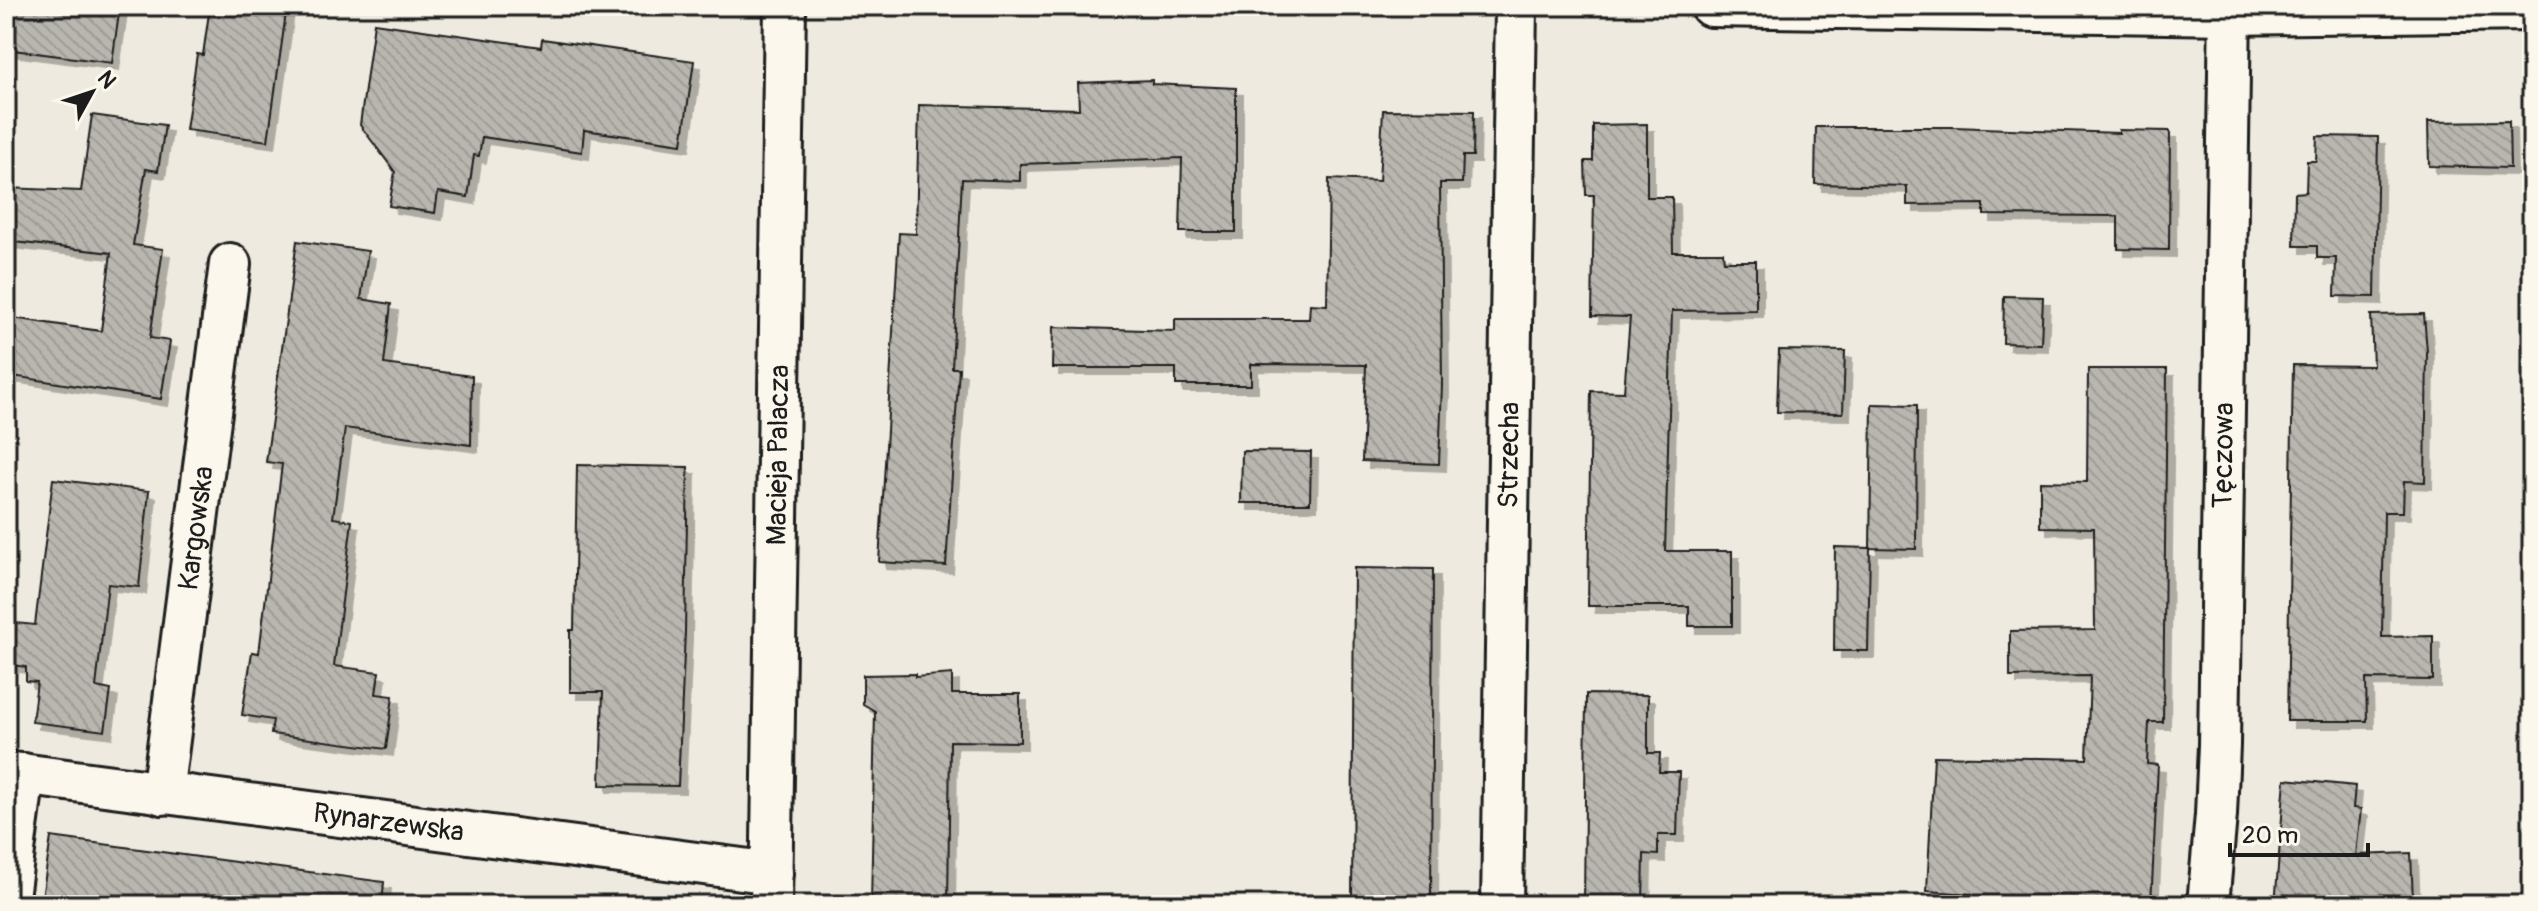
<svg xmlns="http://www.w3.org/2000/svg" width="2538" height="911" viewBox="0 0 2538 911" font-family="Pangolin,sans-serif">
	<style>
		.building { fill: url(#building-back-hatch); stroke: #1c1c1c; stroke-width: 2; filter: url(#shadow) }
		.lines { fill: none; stroke-linecap: round; stroke-linejoin: round }
		.minor-casing { stroke: #1c1c1c; stroke-width: 46 }
		.minor { stroke: #fbf7ec; stroke-width: 40 }
		.labels { text-anchor: middle; dominant-baseline: central; stroke-width: 6; stroke-linejoin: round; paint-order: stroke }
		.street-label { font-size: 28px; fill: #1c1c1c; stroke: #fbf7ec }
	</style>
	<defs>
		<pattern id="building-back-hatch" width="6" height="6" patternUnits="userSpaceOnUse" patternTransform="scale(2)"><rect width="6" height="6" fill="#b9b6af"/><path d="M-1 5l2 2M0 0l6 6M5-1l2 2" fill="none" stroke="#9e9c96"/></pattern>
		<filter id="shadow"><feDropShadow dx="7" dy="7" stdDeviation="0" flood-color="#0004"/></filter>
	</defs>
	<rect width="100%" height="100%" fill="#eeeadf"/>
	<filter id="ink" filterUnits="userSpaceOnUse"><feTurbulence type="fractalNoise" baseFrequency=".0125" numOctaves="2"/><feDisplacementMap in="SourceGraphic" scale="16" xChannelSelector="R" yChannelSelector="G"/><feConvolveMatrix kernelMatrix="1 2 1 2 8 2 1 2 1" color-interpolation-filters="sRGB"/></filter>
	<g filter="url(#ink)">
		<g class="building">
			<path d="M6,6H120L112,63L6,49Z"/>
			<path d="M210,6H287L268,141L186,130L197,54L203,55Z"/>
			<path d="M374,23L541,47L542,39L694,61L682,144L584,130L582,152L482,137L479,156L474,155L468,197L438,192L435,213L389,206L395,172L360,125Z"/>
			<path d="M1152,80V84L1236,88V232H1180L1182,158L1020,164V181L962,179L952,368H959L946,566L879,562L899,233L916,234L919,105L1079,109L1078,83Z"/>
			<path d="M1383,110L1474,111L1473,156H1463L1462,183H1440L1442,385L1439,464L1362,461L1366,365L1251,364V385H1176V368H1052L1053,327L1175,331V319H1309L1310,304L1327,305L1329,179L1379,181Z"/>
			<path d="M92,115L165,125L158,171L146,169L133,245L163,249L150,338L170,341L161,399L6,375V317L101,331L111,253L6,241V188L81,191Z"/>
			<path d="M2509,121L2510,168L2429,166L2428,122Z"/>
			<path d="M1647,124V197H1672L1673,252H1723L1724,261H1756V310L1672,311L1665,551H1732V626H1689V606H1588L1591,391L1624,392L1630,317L1592,316L1594,195H1586L1585,161H1593V125Z"/>
			<path d="M1816,127H1954L2119,133V130L2170,131L2169,250L2118,249V216L1984,215V204L1907,205V186L1815,184Z"/>
			<path d="M2317,136L2378,137L2375,297L2335,296L2336,258H2317V246H2294L2295,193L2306,192L2307,161H2316Z"/>
			<path d="M297,241L368,251L361,299L391,304L384,364L472,376L471,445L345,428L333,518L352,521L334,666L379,672L376,694L393,696L386,749L271,734L273,720L242,715L252,652L259,653L282,464L266,462Z"/>
			<path d="M2004,296L2043,297L2041,344L2003,343Z"/>
			<path d="M2424,314L2427,352L2425,482L2404,481L2403,512H2384L2382,637L2433,636V680L2366,679L2367,721H2287L2293,365L2373,366L2371,315Z"/>
			<path d="M1779,350L1845,351L1843,413L1777,412Z"/>
			<path d="M2088,369H2167L2163,722H2149L2147,764L2158,765L2151,905L1972,901V894L1927,891L1934,756L2087,759L2090,676L2010,677V631L2095,630L2094,528L2040,527V481L2087,482Z"/>
			<path d="M1872,404L1917,405L1916,549L1870,548Z"/>
			<path d="M1242,451L1311,452L1310,503H1241Z"/>
			<path d="M577,465L688,467L685,632L678,786L600,785L603,692H570V630H574Z"/>
			<path d="M53,479L149,491L139,587L108,584L96,687L111,690L105,731L32,722L37,682L26,681V667L6,664V622L35,625Z"/>
			<path d="M1835,547L1870,548L1868,651H1834Z"/>
			<path d="M1354,568L1433,569L1431,905H1352Z"/>
			<path d="M915,674V677L952,674V694H1020V742L950,741L948,905H871L875,711L863,704V675Z"/>
			<path d="M1586,694L1648,695V753H1660L1659,772H1679L1677,835H1658V855L1644,854L1643,905H1584Z"/>
			<path d="M2285,779L2355,786L2353,808L2361,809L2356,855L2411,853L2413,901L2275,905Z"/>
			<path d="M51,837L384,882L382,905H48L49,899L42,898Z"/>
		</g>
		<g class="lines">
			<defs>
				<g id="minor">
					<path d="M1711,6L2230,14L2532,10"/>
					<path id="s1" d="M6,772L772,873"/>
					<path id="s2" d="M162,794L230,264"/>
					<path d="M7,905L24,774"/>
					<path id="s3" d="M771,905L785,6"/>
					<path id="s4" d="M1502,905L1516,6"/>
					<path id="s5" d="M2208,905L2216,815L2219,745L2230,6"/>
				</g>
			</defs>
			<use href="#minor" class="minor-casing"/>
			<use href="#minor" class="minor"/>
		</g>
	</g>
	<g class="labels">
		<g class="street-label">
			<text stroke="none"><textPath href="#s3" startOffset="450">Macieja Palacza</textPath></text>
			<text stroke="none"><textPath href="#s4" startOffset="450">Strzecha</textPath></text>
			<text stroke="none"><textPath href="#s5" startOffset="450">Tęczowa</textPath></text>
			<text stroke="none"><textPath href="#s2" startOffset="268">Kargowska</textPath></text>
			<text stroke="none"><textPath href="#s1" startOffset="386">Rynarzewska</textPath></text>
		</g>
	</g>
	<rect width="2538" height="911" fill="none" stroke="#fbf7ec" stroke-width="32"/>
	<rect x="16" y="16" width="2506" height="879" fill="none" stroke="#1c1c1c" stroke-width="3" filter="url(#ink)"/>
	<g transform="translate(92 92) rotate(50)" stroke="#fbf7ec" stroke-width="6" paint-order="stroke">
	<path d="M0-6L14 30L0 20L-14 30Z" fill="#1c1c1c"/>
	<text y="-12" font-size="22" font-weight="bold" text-anchor="middle" fill="#1c1c1c">N</text>
	</g>
	<path d="M2230 843v12h138v-12" fill="none" stroke="#1c1c1c" stroke-width="4"/>
	<text x="2242" y="843" font-size="24" fill="#1c1c1c" stroke="#fbf7ec" stroke-width="6" paint-order="stroke">20 m</text>
</svg>
